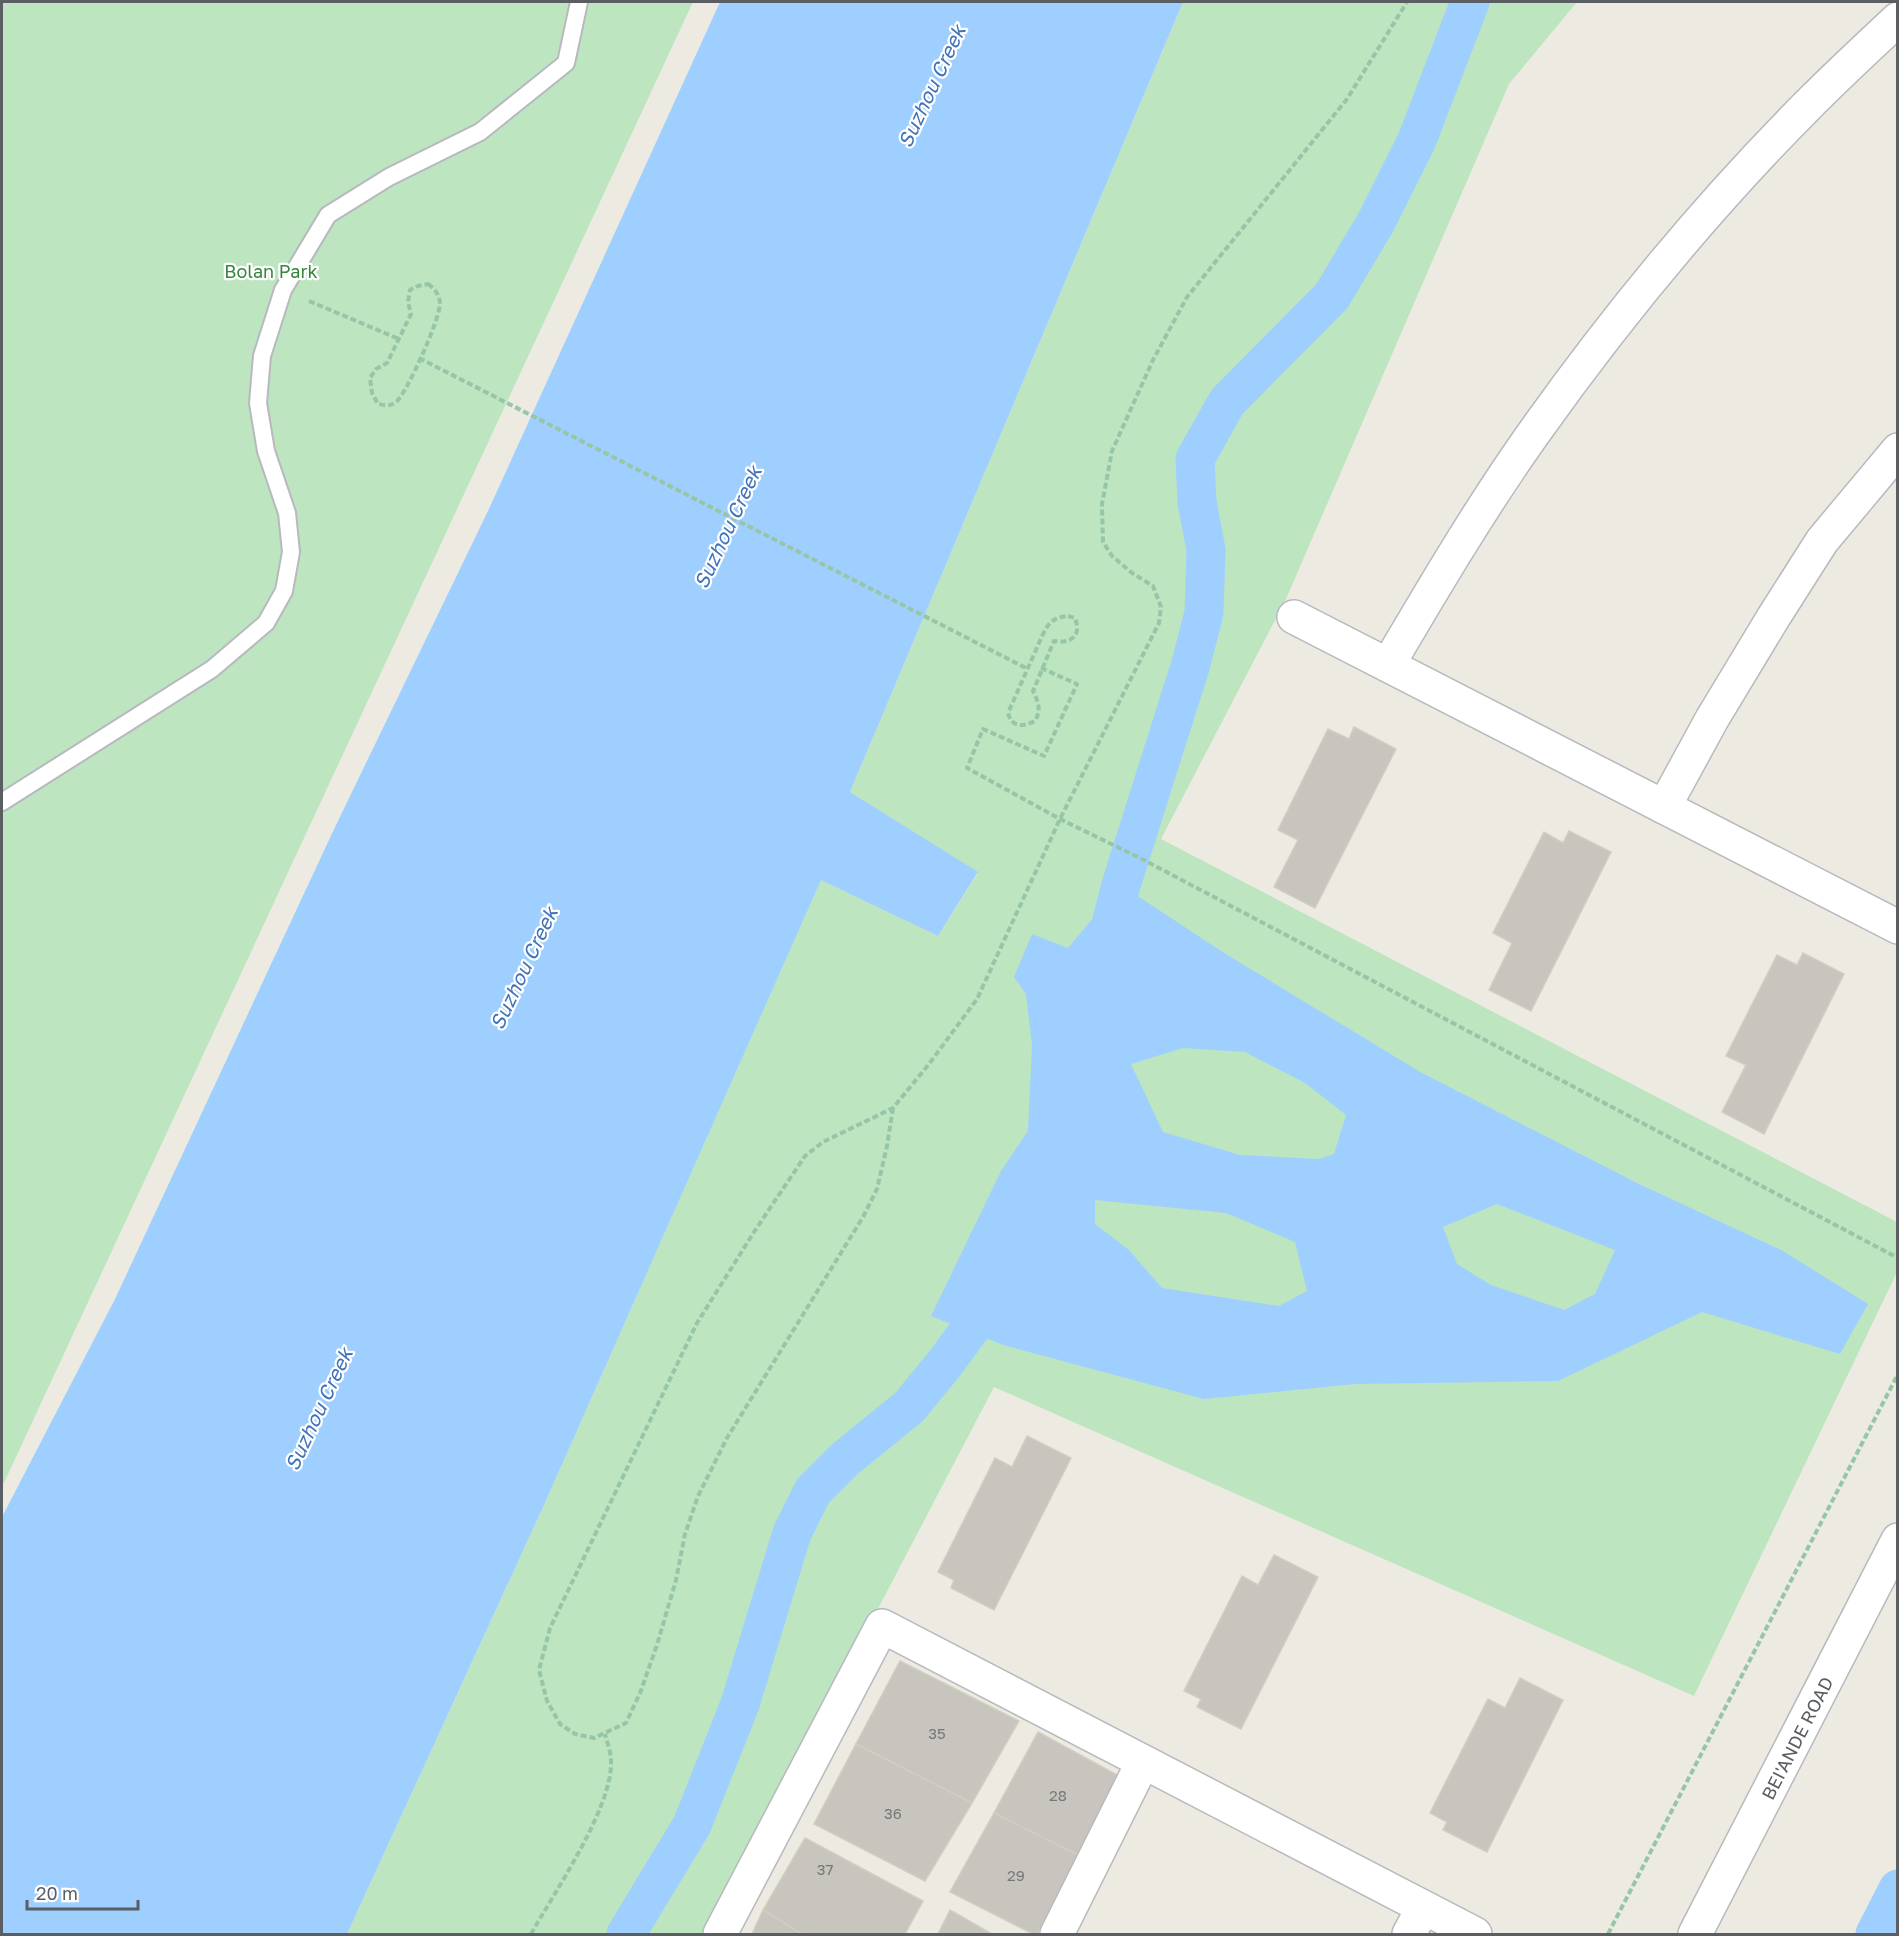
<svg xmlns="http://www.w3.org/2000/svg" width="1899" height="1936" viewBox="0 0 1899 1936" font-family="'Golos Text',sans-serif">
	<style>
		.green { fill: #bde5c0 }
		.water { fill: #9fcfff; fill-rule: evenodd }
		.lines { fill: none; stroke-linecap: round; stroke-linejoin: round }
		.canal { stroke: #9fcfff; stroke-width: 39 }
		.building { fill: #c8c5bf; stroke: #d1cdc0; stroke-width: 1.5 }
		.service-casing { stroke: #b7b9be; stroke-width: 20 }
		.minor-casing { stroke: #b7b9be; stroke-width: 36 }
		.tertiary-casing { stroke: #b7b9be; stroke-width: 36 }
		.path { stroke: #96c6a7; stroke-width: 4; stroke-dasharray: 6 3; stroke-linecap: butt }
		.service { stroke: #fff; stroke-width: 16 }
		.minor { stroke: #fff; stroke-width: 33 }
		.tertiary { stroke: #fff; stroke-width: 33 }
		.labels { text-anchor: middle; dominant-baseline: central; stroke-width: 4.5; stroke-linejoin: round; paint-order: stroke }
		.number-label { font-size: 15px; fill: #767779 }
		.park-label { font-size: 18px; fill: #35863e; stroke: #fff }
		.street-label { font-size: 18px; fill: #5a5d62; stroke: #fff }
		.water-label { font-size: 20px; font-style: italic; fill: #4073b9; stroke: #fff }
	</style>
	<rect width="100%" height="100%" fill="#edebe1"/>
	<g class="green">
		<path d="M2,2H693L2,1487Z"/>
		<path d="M1183,2H1577L1509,84L1286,599L1161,839L1897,1222V1272L1694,1696L994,1387L814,1731L710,1934H347L544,1505L821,879L938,936L978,873L850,792Z"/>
	</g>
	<g class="water">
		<path d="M720,2H1183L850,792L978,872L938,936L821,880L544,1505L347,1934H2V1517L115,1299L336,825L488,511Z"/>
		<path d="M1121,885L1224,953L1422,1073L1639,1184L1783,1251L1868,1304L1840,1354L1702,1312L1558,1381L1355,1384L1204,1399L1003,1345L931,1316L1001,1171L1028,1131L1032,1045L1026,994L1014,977L1032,934L1068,948ZM1183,1048L1245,1052L1305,1083L1346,1115L1334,1154L1319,1159L1240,1155L1163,1132L1131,1064ZM1095,1200L1226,1213L1295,1242L1307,1291L1279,1306L1162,1288L1129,1250L1095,1224ZM1497,1204L1615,1250L1595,1294L1564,1310L1491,1285L1457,1264L1443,1227Z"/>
	</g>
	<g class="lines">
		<g class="canal">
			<path d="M1108,936L1121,885L1190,667L1204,613L1206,550L1197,502L1195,459L1227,402L1332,296L1376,222L1417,140L1470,2"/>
			<path d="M626,1934L692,1825L740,1704L792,1533L813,1491L845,1459L909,1407L946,1362L999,1289"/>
			<path d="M1875,1934L1898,1889"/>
		</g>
	</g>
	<g class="building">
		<path d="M1354,727L1396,749L1315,908L1274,887L1298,840L1278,830L1328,729L1349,739Z"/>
		<path d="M1569,831L1611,852L1531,1011L1489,990L1512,943L1493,933L1544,832L1563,843Z"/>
		<path d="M1803,953L1844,974L1764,1134L1722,1112L1746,1065L1726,1056L1777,955L1797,965Z"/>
		<path d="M1027,1436L1071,1458L994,1610L951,1588L954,1580L938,1572L995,1458L1012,1467Z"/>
		<path d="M1274,1555L1318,1577L1241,1729L1197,1707L1201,1699L1184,1691L1242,1576L1258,1585Z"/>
		<path d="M900,1661L1019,1721L972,1803L856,1744Z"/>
		<path d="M1520,1678L1563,1700L1487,1852L1443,1830L1447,1822L1430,1813L1488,1699L1505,1708Z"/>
		<path d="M1038,1732L1121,1777L1082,1857L994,1813Z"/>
		<path d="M856,1744L972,1803L925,1881L814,1824Z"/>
		<path d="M994,1813L1082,1857L1037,1934H1033L950,1892Z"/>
		<path d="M805,1838L923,1901L905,1934H802L763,1910Z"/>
		<path d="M763,1910L802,1934H752Z"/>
		<path d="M950,1910L992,1934H938Z"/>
	</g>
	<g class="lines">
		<defs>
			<path id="service" d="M2,802L212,669L266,623L284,591L291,552L287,513L266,451L258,403L262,356L283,290L328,215L389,177L480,132L566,63L579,2"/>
			<g id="minor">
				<path d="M1294,617L1898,927"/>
				<path d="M1388,665C1434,587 1480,509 1533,434C1616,317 1710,203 1812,101C1840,73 1869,46 1898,19"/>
				<path d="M1664,807L1712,719L1773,618L1822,541L1898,450"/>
				<path d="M720,1934L882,1626L1475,1934"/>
				<path d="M1057,1934L1143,1762"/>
				<path d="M1409,1934L1423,1908"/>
			</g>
			<path id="tertiary" d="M1695,1934L1898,1540"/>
		</defs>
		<use href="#service" class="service-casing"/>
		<use href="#minor" class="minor-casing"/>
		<use href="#tertiary" class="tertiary-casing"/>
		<g class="path">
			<path d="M428,284C435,289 439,294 440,303C441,317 406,395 396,402C390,407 384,405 378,404L372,393L370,378L376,369L387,363L411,314L408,302L410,290L418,286Z"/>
			<path d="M309,301L399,339"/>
			<path d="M419,358L1026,668"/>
			<path d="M1068,616L1075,618C1082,636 1071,644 1054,641L1033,691C1039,703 1041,710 1035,721C1023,727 1012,728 1008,713L1043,634C1049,622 1054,617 1068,616Z"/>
			<path d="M1041,668L1077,684L1044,756L983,729L967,768L1060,819L1140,858L1898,1258"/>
			<path d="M893,1108L887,1146L877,1189L863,1217L727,1438L698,1496L685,1534L676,1580L657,1645L640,1693L626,1723L594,1738L575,1734L560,1724L547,1701L539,1670L550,1628L697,1323L754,1232L805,1156L823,1142L893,1108L929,1064L977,999L1060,819L1159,623L1161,607L1153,586L1132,573L1112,556L1103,542L1102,504L1112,451L1153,360L1187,297L1347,99L1407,2"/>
			<path d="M531,1934C554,1893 613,1807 611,1761C611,1752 607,1742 605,1734"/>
			<path d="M1608,1934L1898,1374"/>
		</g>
		<use href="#service" class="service"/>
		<use href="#minor" class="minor"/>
		<use href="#tertiary" class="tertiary"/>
	</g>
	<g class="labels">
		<g class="number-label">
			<text x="937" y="1733">35</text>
			<text x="1058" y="1795">28</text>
			<text x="893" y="1813">36</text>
			<text x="825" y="1869">37</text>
			<text x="1016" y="1875">29</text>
		</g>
		<g class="park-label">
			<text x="271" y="271">Bolan Park</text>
		</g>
		<g class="street-label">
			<text transform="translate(1797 1738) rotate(-63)">BEI'ANDE ROAD</text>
		</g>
		<g class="water-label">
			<text transform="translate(931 86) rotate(-65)">Suzhou Creek</text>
			<text transform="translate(727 527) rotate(-65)">Suzhou Creek</text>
			<text transform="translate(523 968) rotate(-65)">Suzhou Creek</text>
			<text transform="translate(318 1409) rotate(-65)">Suzhou Creek</text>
		</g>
	</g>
	<rect width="1899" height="1936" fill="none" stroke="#5a5d62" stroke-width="6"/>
	<path d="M27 1900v9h111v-9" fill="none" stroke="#5a5d62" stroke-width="3"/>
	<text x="36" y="1900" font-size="18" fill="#5a5d62" stroke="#ffffff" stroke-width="4.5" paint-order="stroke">20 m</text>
</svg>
